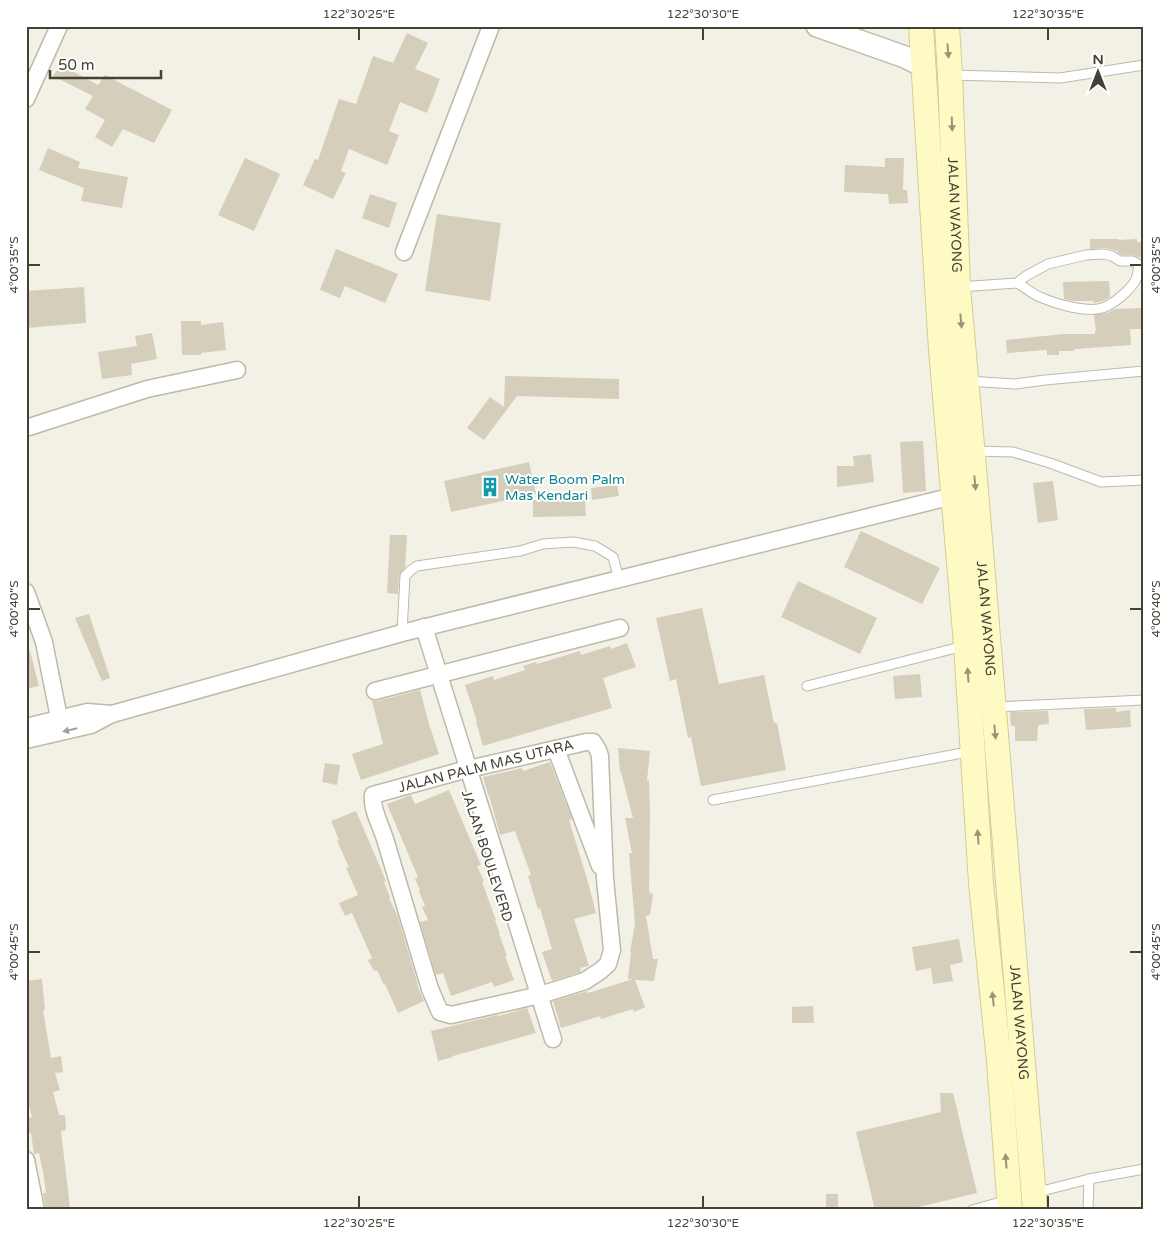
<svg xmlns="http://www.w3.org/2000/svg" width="1170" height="1236" viewBox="0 0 1170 1236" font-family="'Varela Round',sans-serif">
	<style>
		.building { fill: #d4cebb }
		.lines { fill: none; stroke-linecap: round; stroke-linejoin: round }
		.service-casing { stroke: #bebaa8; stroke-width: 11 }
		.minor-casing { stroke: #bebaa8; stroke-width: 19 }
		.tertiary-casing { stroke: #bebaa8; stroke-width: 24 }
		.secondary-casing { stroke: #d3cd95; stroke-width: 26 }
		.service { stroke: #fff; stroke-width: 9 }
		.minor { stroke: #fff; stroke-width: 16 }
		.tertiary { stroke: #fff; stroke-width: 21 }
		.secondary { stroke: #fefac4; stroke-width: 24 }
		.oneway { fill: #989475 }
		.oneway2 { fill: #a2a09a }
		.ticks { fill: none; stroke: #454135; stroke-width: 2 }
		.labels { text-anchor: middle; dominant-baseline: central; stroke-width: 4; stroke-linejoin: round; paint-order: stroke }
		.street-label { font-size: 14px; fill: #454135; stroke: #fff }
		.culture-label { font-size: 14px; fill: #0d838f; stroke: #fff; text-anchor: start }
		.neatline { fill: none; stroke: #454135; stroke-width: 2 }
		.ticks-label { font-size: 12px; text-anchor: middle; fill: #454135 }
	</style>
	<rect width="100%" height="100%" fill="#f3f1e5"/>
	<g class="building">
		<path d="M407,33L428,43L415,69L440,79L427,113L400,102L389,131L399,135L387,165L349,149L341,171L346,173L333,199L303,185L315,159L318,160L339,99L356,104L373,56L393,63Z"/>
		<path d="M61,65L98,85L105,75L172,110L154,143L123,129L112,147L95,137L105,120L85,109L93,96L53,76Z"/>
		<path d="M48,148L80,162L78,168L128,177L122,208L81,201L84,188L39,170Z"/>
		<path d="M245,158L280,174L254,231L218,215Z"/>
		<path d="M885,158H904L903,190H907L908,203L889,204L888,194L844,192L845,165L885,167Z"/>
		<path d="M370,194L397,203L389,228L362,218Z"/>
		<path d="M437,214L501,223L490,301L425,291Z"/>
		<path d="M1090,239H1119V240L1137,239V242H1144V257H1139L1133,255H1122L1118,253V251L1104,248L1090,249Z"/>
		<path d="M336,249L398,274L385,303L345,286L340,298L320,290Z"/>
		<path d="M1109,281L1110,297L1103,301L1094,303V301H1073L1064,299L1063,282Z"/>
		<path d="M84,287L86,323L26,328V291Z"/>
		<path d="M1144,308V329H1130L1131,345L1074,349V351H1059V355H1047V350L1007,353L1006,340L1063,334H1095V331H1096L1094,315L1107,313L1115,309Z"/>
		<path d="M181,321H201V325L223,322L226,350L201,353V355H182Z"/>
		<path d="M152,333L157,359L131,364L132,375L102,379L98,352L137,346L135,336Z"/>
		<path d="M505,376L619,379V399L517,396L484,440L467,428L490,397L504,407Z"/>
		<path d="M923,441L926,491L903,493L900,442Z"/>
		<path d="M871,454L874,482L837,487V466H854L853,456Z"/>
		<path d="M529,462L536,494L451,512L444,481Z"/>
		<path d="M1053,481L1058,520L1038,523L1033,483Z"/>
		<path d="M617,485L619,496L592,500L591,488Z"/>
		<path d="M585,499L586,516L533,517V500Z"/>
		<path d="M861,531L940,568L922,604L844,567Z"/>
		<path d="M390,535H407L405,568L399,575L398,594L387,593Z"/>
		<path d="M798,581L877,618L860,654L781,617Z"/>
		<path d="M702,608L719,684L764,675L774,723H777L786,770L701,786L691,737L688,738L676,679L670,681L656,618Z"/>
		<path d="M89,614L110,678L102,681L75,618Z"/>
		<path d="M627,643L636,667L603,678L612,708L483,746L476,722L477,721L465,685L493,676L494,680L525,670L523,666L536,662L537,664L580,651L581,655L610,646L611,649Z"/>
		<path d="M26,651H30L39,686L26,689Z"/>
		<path d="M920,674L922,697L895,699L893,676Z"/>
		<path d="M420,690L429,724L439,754L361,780L352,754L383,744L372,701H377Z"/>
		<path d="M1116,708V712L1130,710L1131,727L1086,730L1084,709Z"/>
		<path d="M1048,711L1049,724L1038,725L1037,741H1015V726H1011L1010,712Z"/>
		<path d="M618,748L650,751L647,781L649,780L650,809L649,892L653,894L650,915L646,916L653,959H658L654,981L635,980L645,1007L634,1012L633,1009L601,1019L600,1016L561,1028L553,1001L587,991L588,993L633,979H628L631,952H630L635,924L629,853H632L625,818H633L621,772H620Z"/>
		<path d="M550,762L572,819L569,820L588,882L596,913L574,919L589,966L580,968L581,972L552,981L542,952L552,949L540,908L538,909L528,876L531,875L515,831L500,835L489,795H488L483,777L522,768L523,771Z"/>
		<path d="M325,763L340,765L337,785L322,782Z"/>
		<path d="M449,790L481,865L477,866L484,881L482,882L496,920H495L500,934H499L507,956H505L514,980L494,987L492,982L451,996L443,973L436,975L420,922L428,920L422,907L425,906L419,891L420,890L415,879L418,877L387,804L411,795L415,804Z"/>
		<path d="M356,811L386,881L384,882L390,897L389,898L398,917L418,985H417L424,1001L398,1013L385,984L384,985L377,970L374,971L368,960L372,958L352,913L345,916L339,903L358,895L346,868L349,867L337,841L339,840L331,821Z"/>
		<path d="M959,939L963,962L950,965L953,981L933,984L931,968L916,971L912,947Z"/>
		<path d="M42,979L45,1010H43L51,1058L61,1056L63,1072L55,1073L60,1090L53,1092L59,1115H65L66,1130L61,1131L70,1208L54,1210H46L43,1193H46L43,1172L39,1153L34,1154L31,1133H29L28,1118L32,1117L26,1094V981Z"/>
		<path d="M813,1006L814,1023H792V1007Z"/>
		<path d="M527,1008L536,1033L453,1056V1057L438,1061L431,1031L497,1015L498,1016Z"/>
		<path d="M940,1093H953L977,1193L906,1210H875L856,1132L941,1112Z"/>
		<rect x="826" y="1194" width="12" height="15"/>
	</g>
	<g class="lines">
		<defs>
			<g id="service">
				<path d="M950,75L1060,78L1144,65"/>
				<path d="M958,287L1017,283L1026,276L1048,264L1086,255L1103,254L1112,256L1120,261H1133L1138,264C1139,276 1136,282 1127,291C1120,298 1114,303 1105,307C1089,314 1056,304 1040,297C1032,294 1025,287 1017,283"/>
				<path d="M967,381L1015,384L1045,380L1144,371"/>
				<path d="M973,451L1013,452L1050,463L1101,482L1144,480"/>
				<path d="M402,633L405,576L411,570L417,566L520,551L543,544L573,542L595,546L613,557L619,579"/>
				<path d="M807,686L964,646"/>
				<path d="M994,707L1144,700"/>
				<path d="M713,800L973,751"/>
				<path d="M1034,1193L1089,1179L1144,1169"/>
				<path d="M972,1210L1008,1200"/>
				<path d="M1088,1210L1089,1179"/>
			</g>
			<g id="minor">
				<path d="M26,99L59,26"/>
				<path d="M404,252L491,26"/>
				<path d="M26,428L147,389L237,370"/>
				<path d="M26,592L44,642L59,718"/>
				<path d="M424,627L553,1039"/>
				<path d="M375,691L620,628"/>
				<path d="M26,727L87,712L112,714"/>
				<path d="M26,740L91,725L112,714L402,633L953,496"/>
				<path d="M586,742H593L598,750L600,756L605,879L612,950L608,964L600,971L585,981L540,995L451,1015L440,1012L430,989C415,939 400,889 385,839C381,826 371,808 373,795L460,771Z"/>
				<path d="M556,749L600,866"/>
				<path d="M26,1160L36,1210"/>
			</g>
			<path id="tertiary" d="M817,26L905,57L923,66"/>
			<g id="secondary">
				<path d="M921,26L941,350L966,645L981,883L999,1061L1010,1210"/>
				<path id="s1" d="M947,26L950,75L958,287L976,491L1035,1210"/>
			</g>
		</defs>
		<use href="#service" class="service-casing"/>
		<use href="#minor" class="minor-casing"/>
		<use href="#tertiary" class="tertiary-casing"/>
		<use href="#secondary" class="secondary-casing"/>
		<use href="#service" class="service"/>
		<use href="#minor" class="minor"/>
		<use href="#tertiary" class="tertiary"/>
		<use href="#secondary" class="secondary"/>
	</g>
	<defs><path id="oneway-solid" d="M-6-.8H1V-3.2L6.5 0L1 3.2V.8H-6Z" transform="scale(1.25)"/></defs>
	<g class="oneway">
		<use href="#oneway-solid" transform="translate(948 51) rotate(86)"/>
		<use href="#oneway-solid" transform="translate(952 124) rotate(88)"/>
		<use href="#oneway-solid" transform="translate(961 321) rotate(85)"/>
		<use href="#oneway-solid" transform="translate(975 483) rotate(85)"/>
		<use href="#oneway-solid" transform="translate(968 675) rotate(-94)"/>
		<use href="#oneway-solid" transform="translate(995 732) rotate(85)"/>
		<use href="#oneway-solid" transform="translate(978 837) rotate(-94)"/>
		<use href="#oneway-solid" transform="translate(993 999) rotate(-96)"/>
		<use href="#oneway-solid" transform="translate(1006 1161) rotate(-94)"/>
	</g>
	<use class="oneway2" href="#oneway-solid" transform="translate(70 730) rotate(167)"/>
	<path class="ticks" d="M359,28V40M703,28V40M1048,28V40M28,265H40M1130,265H1142M28,609H40M1130,609H1142M28,952H40M1130,952H1142M359,1196V1208M703,1196V1208M1048,1196V1208"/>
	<defs>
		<symbol id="building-bare" viewBox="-9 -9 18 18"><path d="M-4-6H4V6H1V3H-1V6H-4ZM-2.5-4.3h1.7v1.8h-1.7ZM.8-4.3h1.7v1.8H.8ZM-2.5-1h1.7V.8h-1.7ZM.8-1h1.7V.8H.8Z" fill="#0f9aa8" stroke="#fff" stroke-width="2.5" paint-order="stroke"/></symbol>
	</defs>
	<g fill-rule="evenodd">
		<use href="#building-bare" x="476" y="473" width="28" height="28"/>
	</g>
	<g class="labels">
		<g class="street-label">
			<text stroke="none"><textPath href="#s1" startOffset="189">JALAN WAYONG</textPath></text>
			<text stroke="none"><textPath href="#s1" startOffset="594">JALAN WAYONG</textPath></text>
			<text transform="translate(486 766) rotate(-14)">JALAN PALM MAS UTARA</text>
			<text transform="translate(487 856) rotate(72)">JALAN BOULEVERD</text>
			<text stroke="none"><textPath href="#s1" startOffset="999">JALAN WAYONG</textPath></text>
		</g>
		<g class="culture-label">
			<text x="505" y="479">Water Boom Palm<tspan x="505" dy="16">Mas Kendari</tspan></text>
		</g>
	</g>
	<rect width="1170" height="1236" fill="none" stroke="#ffffff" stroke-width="55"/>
	<g transform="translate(1098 72)" stroke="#ffffff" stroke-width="4" paint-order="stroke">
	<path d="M0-4L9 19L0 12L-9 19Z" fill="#454135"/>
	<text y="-8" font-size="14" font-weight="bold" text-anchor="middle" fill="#454135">N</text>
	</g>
	<path d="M50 70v8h111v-8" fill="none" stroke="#454135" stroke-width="2.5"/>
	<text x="58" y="70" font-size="15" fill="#454135" stroke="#ffffff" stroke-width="4" paint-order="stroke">50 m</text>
	<rect x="28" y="28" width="1114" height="1180" class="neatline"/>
	<g class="ticks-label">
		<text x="359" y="18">122°30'25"E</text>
		<text x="703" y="18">122°30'30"E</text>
		<text x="1048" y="18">122°30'35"E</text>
		<text transform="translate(14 265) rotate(-90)" y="4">4°00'35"S</text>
		<text transform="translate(1156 265) rotate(-90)" y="4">4°00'35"S</text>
		<text transform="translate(14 609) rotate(-90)" y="4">4°00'40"S</text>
		<text transform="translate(1156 609) rotate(-90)" y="4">4°00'40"S</text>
		<text transform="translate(14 952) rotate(-90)" y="4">4°00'45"S</text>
		<text transform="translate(1156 952) rotate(-90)" y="4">4°00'45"S</text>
		<text x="359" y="1227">122°30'25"E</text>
		<text x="703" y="1227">122°30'30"E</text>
		<text x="1048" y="1227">122°30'35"E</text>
	</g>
</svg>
